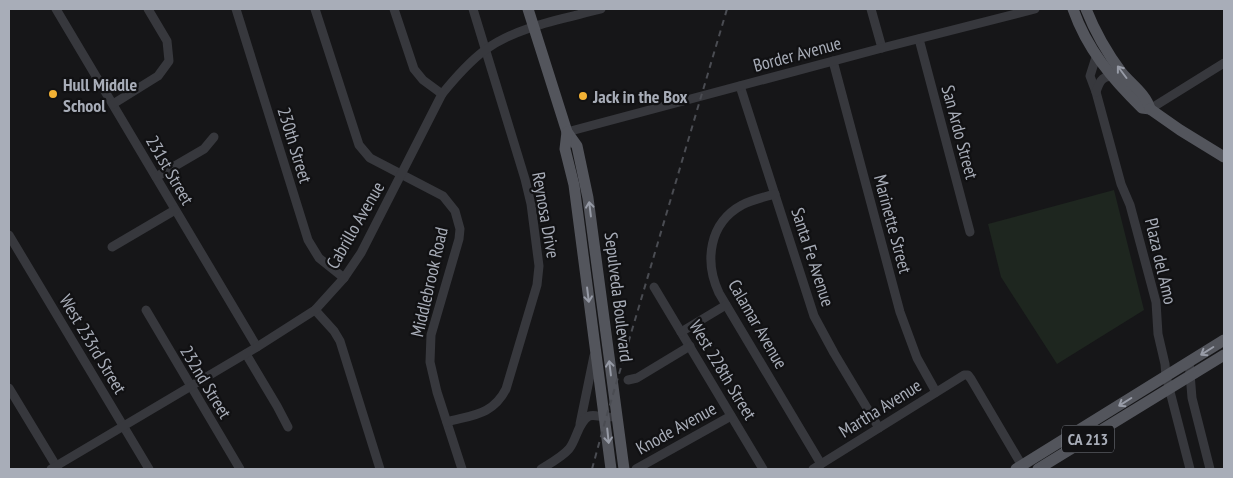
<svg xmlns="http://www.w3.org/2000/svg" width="1233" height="478" viewBox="0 0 1233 478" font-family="'PT Sans Narrow',sans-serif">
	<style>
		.green { fill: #1e261f }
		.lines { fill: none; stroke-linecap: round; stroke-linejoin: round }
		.minor { stroke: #37383d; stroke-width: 9 }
		.major { stroke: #53555c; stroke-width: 11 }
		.rail { stroke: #4a4c52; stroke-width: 2; stroke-dasharray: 6 5; stroke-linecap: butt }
		.oneway { stroke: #979ba6 }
		.poi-dot { fill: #f2b134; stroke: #111113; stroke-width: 2 }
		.labels { text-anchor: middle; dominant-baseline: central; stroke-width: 4.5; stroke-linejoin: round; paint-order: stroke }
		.shield { fill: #111113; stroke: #7b7e86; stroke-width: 1 }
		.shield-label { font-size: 16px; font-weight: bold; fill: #a8adb8 }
		.street-label { font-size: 18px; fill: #a8adb8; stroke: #111113 }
		.poi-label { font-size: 18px; font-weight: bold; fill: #a8adb8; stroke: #111113; text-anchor: start }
	</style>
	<rect width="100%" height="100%" fill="#161618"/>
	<path class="green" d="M1114,190L1144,310L1057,364L1001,277L988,224Z"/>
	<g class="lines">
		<g class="minor">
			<path d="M56,9L257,347"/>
			<path d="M236,9L308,240L319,258L344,278"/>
			<path d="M315,9L359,145L370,158L443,196L455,211L460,229L459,239L431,335L430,362L437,392L462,469"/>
			<path d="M394,9L414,69L423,80L442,94"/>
			<path d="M871,9L882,48"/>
			<path d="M919,39L970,232"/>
			<path d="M1096,57L1090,76L1096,92L1121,184L1130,205L1156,302L1158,334L1165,364L1166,376L1190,469"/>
			<path d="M833,61L900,312L917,358L936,392"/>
			<path d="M740,86L814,316L834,353L879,428"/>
			<path d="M1096,92C1099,83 1101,77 1111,76"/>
			<path d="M113,104L158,76L169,61L167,41L148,9"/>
			<path d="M1150,109L1224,63"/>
			<path d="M567,132L882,48L1035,9"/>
			<path d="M156,177L204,149L214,137"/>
			<path d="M775,194C764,197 752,200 742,205C709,223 704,261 719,293L821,464"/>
			<path d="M9,235L149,469"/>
			<path d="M112,247L175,210"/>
			<path d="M654,287L763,469"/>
			<path d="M146,310L240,469"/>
			<path d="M315,310L334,331L340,341L380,469"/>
			<path d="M681,332L726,305"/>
			<path d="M246,354L277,406L288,427"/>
			<path d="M1189,361L1192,398L1210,469"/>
			<path d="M628,380L637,378L690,346"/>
			<path d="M9,388L58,469"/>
			<path d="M447,422C472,415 493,415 506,389L537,285L539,266L531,204L525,179L473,9"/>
			<path d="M580,424L594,356"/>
			<path d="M51,469L257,347L315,310L344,278L361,253L442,94C455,78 469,62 485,50C518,26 563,19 601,9"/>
			<path d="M541,469C551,463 562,457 569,449C577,439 578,422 589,416C595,414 599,417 605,417C608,418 612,417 616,416"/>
			<path d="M636,469L731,416"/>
			<path d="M813,469L964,375H968L971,379L1024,469"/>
		</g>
		<g class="major">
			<path d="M528,9L567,132L577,146L588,198L624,469"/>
			<path d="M1073,9C1087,49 1112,79 1142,108L1150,109"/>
			<path d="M1086,9C1095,32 1107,53 1122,73C1131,84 1146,94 1150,109"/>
			<path d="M1150,109L1180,130L1224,157"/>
			<path d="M567,132L565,149L574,185L611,469"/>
			<path d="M1016,469L1224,340"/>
			<path d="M1038,469L1224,355"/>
		</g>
		<path class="rail" d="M592,469L606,418L727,9"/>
	</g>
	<defs><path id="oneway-shaft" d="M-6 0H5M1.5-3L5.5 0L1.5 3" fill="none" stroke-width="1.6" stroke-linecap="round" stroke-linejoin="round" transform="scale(1.25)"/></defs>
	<g class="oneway">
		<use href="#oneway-shaft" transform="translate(1122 72) rotate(-127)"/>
		<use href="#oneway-shaft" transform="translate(590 209) rotate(-97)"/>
		<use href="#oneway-shaft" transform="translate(588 295) rotate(83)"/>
		<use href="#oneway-shaft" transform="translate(1207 351) rotate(148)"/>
		<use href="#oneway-shaft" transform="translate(610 368) rotate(-97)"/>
		<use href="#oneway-shaft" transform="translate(1125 402) rotate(148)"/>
		<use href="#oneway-shaft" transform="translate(608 436) rotate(84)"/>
	</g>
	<g class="poi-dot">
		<circle cx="53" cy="94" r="5"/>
		<circle cx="583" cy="96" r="5"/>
	</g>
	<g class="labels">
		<rect class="shield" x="1062" y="425.5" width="52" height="27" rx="4"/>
		<g class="shield-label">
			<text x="1088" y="439">CA 213</text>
		</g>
		<g class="street-label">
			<text transform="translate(797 54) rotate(-15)">Border Avenue</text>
			<text transform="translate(960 132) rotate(75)">San Ardo Street</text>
			<text transform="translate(295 145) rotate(73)">230th Street</text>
			<text transform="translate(170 170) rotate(60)">231st Street</text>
			<text transform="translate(546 215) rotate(80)">Reynosa Drive</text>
			<text transform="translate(893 224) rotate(75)">Marinette Street</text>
			<text transform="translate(355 225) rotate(-60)">Cabrillo Avenue</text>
			<text transform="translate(813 257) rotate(72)">Santa Fe Avenue</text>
			<text transform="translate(1161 261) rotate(77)">Plaza del Amo</text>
			<text transform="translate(429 282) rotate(-77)">Middlebrook Road</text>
			<text transform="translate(619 297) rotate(83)">Sepulveda Boulevard</text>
			<text transform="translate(758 324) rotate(60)">Calamar Avenue</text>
			<text transform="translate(93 344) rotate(59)">West 233rd Street</text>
			<text transform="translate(723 370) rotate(59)">West 228th Street</text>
			<text transform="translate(206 382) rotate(59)">232nd Street</text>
			<text transform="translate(880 408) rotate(-32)">Martha Avenue</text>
			<text transform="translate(676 428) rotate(-29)">Knode Avenue</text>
		</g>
		<g class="poi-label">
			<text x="63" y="84">Hull Middle<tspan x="63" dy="21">School</tspan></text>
			<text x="593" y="96">Jack in the Box</text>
		</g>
	</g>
	<rect width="1233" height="478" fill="none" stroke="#a8adb8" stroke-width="20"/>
</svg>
